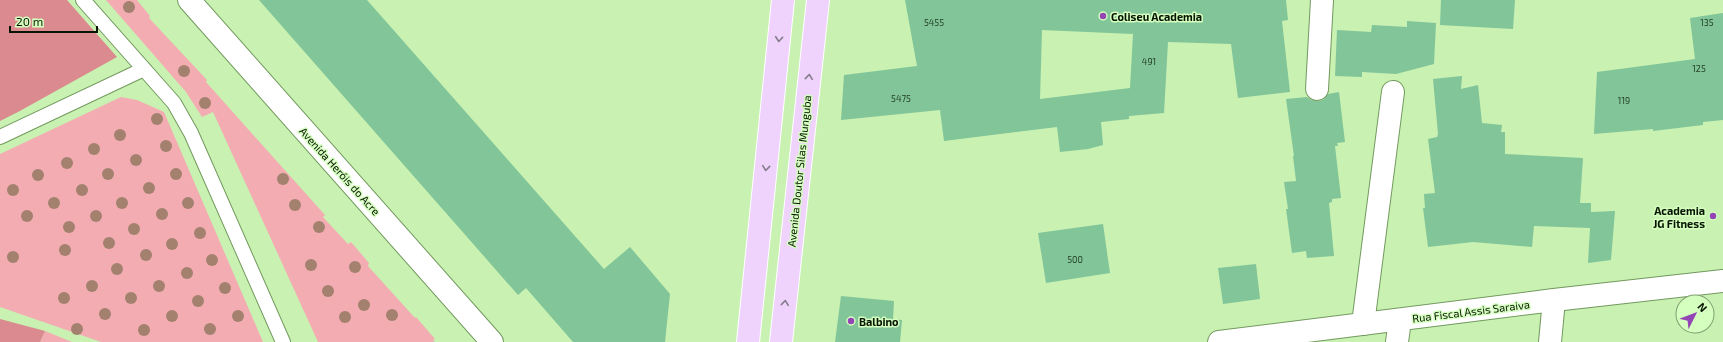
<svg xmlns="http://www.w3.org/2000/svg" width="1723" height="342" viewBox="0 0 1723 342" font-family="'Exo 2',sans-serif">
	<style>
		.green { fill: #f3adb2 }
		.forest { fill: #db8a90 }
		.building { fill: #81c599; fill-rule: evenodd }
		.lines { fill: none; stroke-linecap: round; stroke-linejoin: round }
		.lane-casing { stroke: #73995e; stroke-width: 16 }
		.street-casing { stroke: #73995e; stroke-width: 24 }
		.primary-casing { stroke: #fff; stroke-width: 24 }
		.lane { stroke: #fff; stroke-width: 14 }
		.street { stroke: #fff; stroke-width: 22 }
		.primary { stroke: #efd3fd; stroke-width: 22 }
		.tree { fill: #a3816e }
		.oneway { stroke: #867d8c }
		.poi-dot { fill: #9445b5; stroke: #d5ffbf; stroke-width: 1.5 }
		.labels { text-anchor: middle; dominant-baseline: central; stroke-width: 3; stroke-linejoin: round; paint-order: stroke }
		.number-label { font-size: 9px; fill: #254027 }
		.poi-label { font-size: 11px; font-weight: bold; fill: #061401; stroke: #d5ffbf; text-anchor: start }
		.street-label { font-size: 11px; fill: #061401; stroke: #d5ffbf }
	</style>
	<rect width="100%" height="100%" fill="#c8f1b2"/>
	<g class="green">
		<path d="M106,0H137L150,16L149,18L207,80L206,82L325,215L323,217L348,244L351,242L369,263L368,266L415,318L416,317L435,339L433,340L435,342H318L213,112L202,117L186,92Z"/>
		<path d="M121,97L137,100L164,112L263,342H101L0,307V154Z"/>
		<path d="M45,331L72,342H40Z"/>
	</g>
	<g class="forest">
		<path d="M0,0H67L117,57L18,112L0,121Z"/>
		<path d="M0,319L45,331L40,342H0Z"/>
	</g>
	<g class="building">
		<path d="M259,0H367L604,269L630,247L670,294L665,342H573L526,288L518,295Z"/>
		<path d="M905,0H1286L1288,20L1282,21L1290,92L1238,98L1231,44L1168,42L1164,113L1129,116V119L1101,122L1103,145L1088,149L1060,152L1057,127L944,141L940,110L841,120L844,75L917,66ZM1042,30L1133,34L1130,88L1040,99Z"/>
		<path d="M1441,0H1515L1513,29L1440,25Z"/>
		<path d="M1723,13V120L1703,122V125L1653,131V129L1594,134L1597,72L1695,59L1690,18Z"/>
		<path d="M1407,21L1436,23L1434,64L1396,74L1362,72V77L1335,76L1337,30L1371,32L1372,25L1407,27Z"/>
		<path d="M1462,76L1461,89L1478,85L1482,123L1502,125L1501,132H1505V154L1583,158L1580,203H1591V212L1615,211L1611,260L1588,263L1590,228L1534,226L1532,247L1473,242L1428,247L1423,208H1425L1424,194L1435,193L1428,139L1437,137L1438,134L1433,79Z"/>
		<path d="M1339,92L1345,142L1337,143L1338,146H1335L1341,198L1332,199V202L1329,203L1334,256L1307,258L1306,251L1292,253L1286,209H1288L1284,182L1296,181L1293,156H1294L1286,99L1307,97L1311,100L1317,101L1323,100L1328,94Z"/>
		<path d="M1103,224L1110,273L1046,283L1038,233Z"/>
		<path d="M1256,264L1260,299L1223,304L1218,268Z"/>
		<path d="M841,296L894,301L893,319L902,320L900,342H835Z"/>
	</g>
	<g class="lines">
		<defs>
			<g id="lane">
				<path d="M83,0L174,103L191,133L283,342"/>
				<path d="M0,137L144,69"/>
			</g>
			<g id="street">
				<path d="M189,0L492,342"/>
				<path d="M1317,89L1322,0"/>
				<path d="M1363,324L1393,92"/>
				<path d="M1219,342L1554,300L1723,281"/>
				<path d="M1397,342L1400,320"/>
				<path d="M1550,342L1554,300"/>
			</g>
			<g id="primary">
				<path d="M748,342L783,0"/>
				<path d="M781,342L818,0"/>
			</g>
		</defs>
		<use href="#lane" class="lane-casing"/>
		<use href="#street" class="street-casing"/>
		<use href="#primary" class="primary-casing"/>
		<use href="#lane" class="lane"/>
		<use href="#street" class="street"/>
		<use href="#primary" class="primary"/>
	</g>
	<g class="tree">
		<circle cx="129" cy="7" r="6"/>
		<circle cx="184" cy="71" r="6"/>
		<circle cx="205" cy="103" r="6"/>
		<circle cx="157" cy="119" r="6"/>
		<circle cx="120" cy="135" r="6"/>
		<circle cx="166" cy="146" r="6"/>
		<circle cx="94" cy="149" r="6"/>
		<circle cx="136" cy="160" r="6"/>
		<circle cx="67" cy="163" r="6"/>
		<circle cx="108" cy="174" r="6"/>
		<circle cx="176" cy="174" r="6"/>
		<circle cx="38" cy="175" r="6"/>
		<circle cx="283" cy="179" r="6"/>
		<circle cx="149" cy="188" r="6"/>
		<circle cx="13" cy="190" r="6"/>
		<circle cx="82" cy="190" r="6"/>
		<circle cx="54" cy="203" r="6"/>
		<circle cx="122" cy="203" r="6"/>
		<circle cx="188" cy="203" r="6"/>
		<circle cx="295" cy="205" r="6"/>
		<circle cx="162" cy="214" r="6"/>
		<circle cx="27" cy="216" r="6"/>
		<circle cx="96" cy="216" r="6"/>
		<circle cx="69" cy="227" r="6"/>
		<circle cx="319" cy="227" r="6"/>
		<circle cx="134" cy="229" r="6"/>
		<circle cx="200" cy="233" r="6"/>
		<circle cx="109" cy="243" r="6"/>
		<circle cx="172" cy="244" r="6"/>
		<circle cx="65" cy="250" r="6"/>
		<circle cx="146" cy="255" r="6"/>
		<circle cx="13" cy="257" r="6"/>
		<circle cx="212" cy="260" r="6"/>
		<circle cx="311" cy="265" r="6"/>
		<circle cx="355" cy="267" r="6"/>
		<circle cx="117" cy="269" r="6"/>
		<circle cx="187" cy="273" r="6"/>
		<circle cx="92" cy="286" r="6"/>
		<circle cx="159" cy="286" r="6"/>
		<circle cx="225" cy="288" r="6"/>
		<circle cx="328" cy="291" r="6"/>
		<circle cx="64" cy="298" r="6"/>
		<circle cx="131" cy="298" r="6"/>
		<circle cx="198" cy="301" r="6"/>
		<circle cx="364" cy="305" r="6"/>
		<circle cx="105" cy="314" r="6"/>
		<circle cx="392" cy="315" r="6"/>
		<circle cx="172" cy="316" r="6"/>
		<circle cx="238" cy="316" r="6"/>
		<circle cx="345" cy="317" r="6"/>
		<circle cx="77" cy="329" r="6"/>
		<circle cx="210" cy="329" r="6"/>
		<circle cx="144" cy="330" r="6"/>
	</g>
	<defs><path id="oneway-chevron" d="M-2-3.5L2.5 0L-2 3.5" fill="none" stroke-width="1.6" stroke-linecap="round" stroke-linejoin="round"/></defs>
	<g class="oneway">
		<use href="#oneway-chevron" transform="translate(779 39) rotate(95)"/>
		<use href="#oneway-chevron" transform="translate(809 77) rotate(-84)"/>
		<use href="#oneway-chevron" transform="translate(766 168) rotate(96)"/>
		<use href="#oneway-chevron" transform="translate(785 303) rotate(-84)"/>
	</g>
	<g class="poi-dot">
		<circle cx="1103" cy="16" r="4"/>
		<circle cx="1713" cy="216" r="4"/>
		<circle cx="851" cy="321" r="4"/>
	</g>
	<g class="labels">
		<g class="number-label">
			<text x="934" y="22">5455</text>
			<text x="1707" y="22">135</text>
			<text x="1149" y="61">491</text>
			<text x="1699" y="68">125</text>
			<text x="901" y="98">5475</text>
			<text x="1624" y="100">119</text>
			<text x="1075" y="259">500</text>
		</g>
		<g class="poi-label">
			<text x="1111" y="16">Coliseu Academia</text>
			<text x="1705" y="210" text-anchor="end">Academia<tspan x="1705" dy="13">JG Fitness</tspan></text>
			<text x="859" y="321">Balbino</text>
		</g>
		<g class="street-label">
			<text transform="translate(340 171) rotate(48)">Avenida Heróis do Acre</text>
			<text transform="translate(799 171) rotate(-84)">Avenida Doutor Silas Munguba</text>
			<text transform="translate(1471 311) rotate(-7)">Rua Fiscal Assis Saraiva</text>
		</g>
	</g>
	<g transform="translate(1695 314) rotate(48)"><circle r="19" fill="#d5ffbf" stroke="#82a173"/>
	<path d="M0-3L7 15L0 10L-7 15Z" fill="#9445b5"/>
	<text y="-6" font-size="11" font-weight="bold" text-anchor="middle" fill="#061401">N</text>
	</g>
	<path d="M10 26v6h87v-6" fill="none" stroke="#061401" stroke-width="2"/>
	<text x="16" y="26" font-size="12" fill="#061401" stroke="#d5ffbf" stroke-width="3" paint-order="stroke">20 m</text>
</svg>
